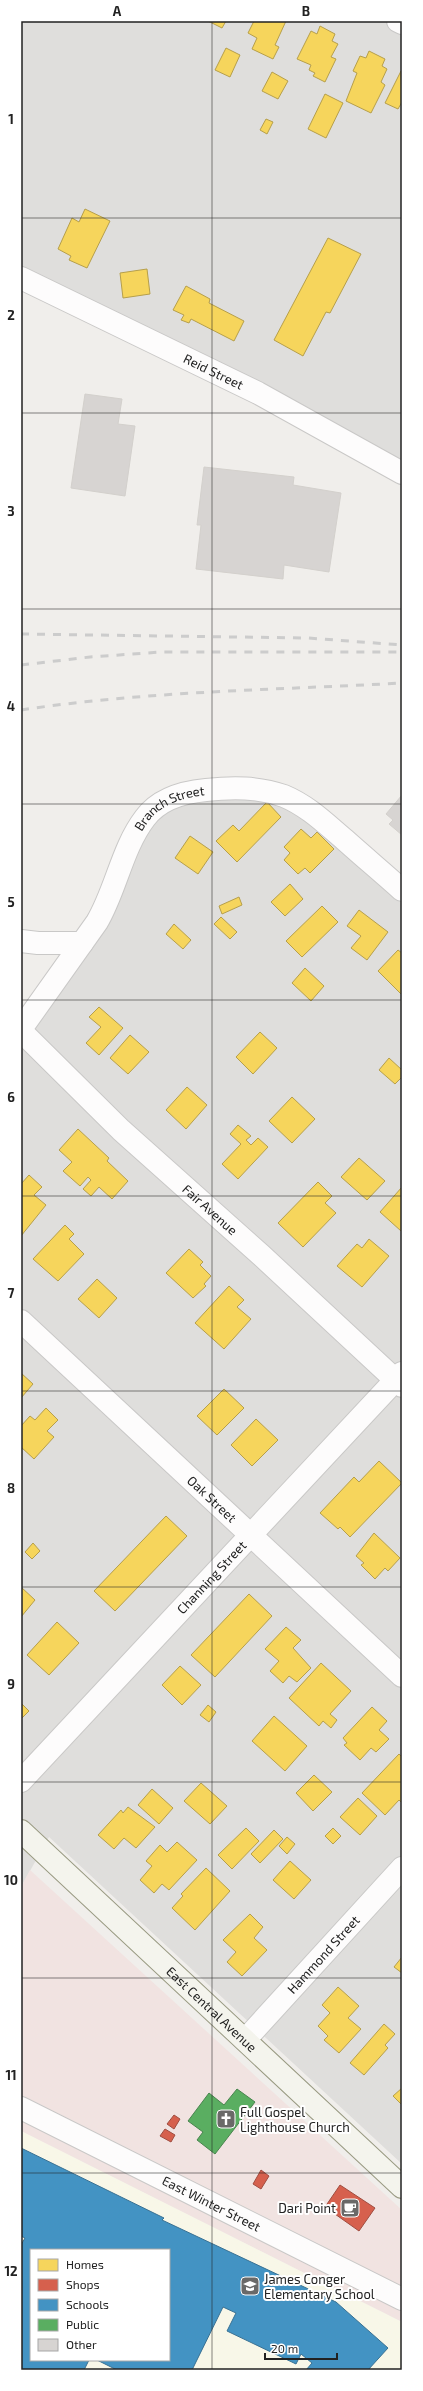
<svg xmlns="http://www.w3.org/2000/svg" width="423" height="2391" viewBox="0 0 423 2391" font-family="'Exo 2',sans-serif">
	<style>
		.residential { fill: #dfdedc }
		.commercial { fill: #f1e3e1 }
		.education { fill: #f8f7e8; fill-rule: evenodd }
		.homes { fill: #f6d55c; stroke: #b69f4b }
		.shops { fill: #d6604d; stroke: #a04d40 }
		.schools { fill: #4393c3; stroke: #397193 }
		.public { fill: #5aae61; stroke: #49844e }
		.building { fill: #d7d4d2; stroke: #d3d0cc }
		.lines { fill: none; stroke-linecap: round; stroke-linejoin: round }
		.minor-casing { stroke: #c9c8c7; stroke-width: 24 }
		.secondary-casing { stroke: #999a82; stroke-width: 24 }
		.minor { stroke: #fdfcfc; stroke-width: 22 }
		.secondary { stroke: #f4f4ed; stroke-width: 22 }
		.rail { stroke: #ccc; stroke-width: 3; stroke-dasharray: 8 8; stroke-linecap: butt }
		.grid { fill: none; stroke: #222; stroke-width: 1; stroke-opacity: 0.55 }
		.labels { text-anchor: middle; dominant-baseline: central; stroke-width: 4; stroke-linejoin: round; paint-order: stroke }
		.street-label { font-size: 13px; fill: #222; stroke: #fff }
		.poi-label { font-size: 13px; fill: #222; stroke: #fff; text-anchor: start }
		.neatline { fill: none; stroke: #222; stroke-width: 1.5 }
		.grid-label { font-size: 13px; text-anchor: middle; font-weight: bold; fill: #222 }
	</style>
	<rect width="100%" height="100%" fill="#f0eeeb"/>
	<g class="residential">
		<path d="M21,21H402V482L243,396L21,288Z"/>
		<path d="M241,793L282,803L315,825L402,900V2164L49,1837L21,1887V1042L148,826L166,809L200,797Z"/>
	</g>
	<path class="commercial" d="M30,1870L402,2210V2322L21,2131V1887Z"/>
	<path class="education" d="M21,2131L402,2322V2370H21ZM31,2250H169V2360H31Z"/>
	<g class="homes">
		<path d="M208,21H226L222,28Z"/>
		<path d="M254,21H286L275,45L279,47L273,59L252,49L257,38L248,33Z"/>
		<path d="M320,26L335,34L332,41L338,44L331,57L336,59L325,82L313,76L315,73L309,70L311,65L297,59L311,31L317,34Z"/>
		<path d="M226,48L240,55L230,77L215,70Z"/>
		<path d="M369,51L385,59L382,66L387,69L381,82L385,85L371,113L346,101L357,73L353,71L360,56L366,58Z"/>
		<path d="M401,71L402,102L398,109L385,103Z"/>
		<path d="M272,72L288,81L278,99L262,91Z"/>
		<path d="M325,94L343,103L326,138L308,129Z"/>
		<path d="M266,119L273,122L267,134L260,130Z"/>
		<path d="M85,209L110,221L87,268L69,260L71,256L58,249L72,218L79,222Z"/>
		<path d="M328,238L361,254L330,313L326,312L303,356L274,340Z"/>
		<path d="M147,269L150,294L123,298L120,273Z"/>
		<path d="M186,286L210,299L209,303L244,321L234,341L191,319L189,323L181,320L184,315L173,310Z"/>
		<path d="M267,802L281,817L237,862L216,841L233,825L239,831Z"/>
		<path d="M301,829L311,838L317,832L334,849L310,873L305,868L298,874L284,860L290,853L284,847Z"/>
		<path d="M190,836L213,852L198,874L175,858Z"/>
		<path d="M290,884L303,899L285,916L271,902Z"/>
		<path d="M239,897L242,905L222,914L219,906Z"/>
		<path d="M322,906L338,922L302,957L286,941Z"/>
		<path d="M359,910L388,932L367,960L351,948L361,936L347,926Z"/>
		<path d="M221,917L237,932L230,939L214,924Z"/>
		<path d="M174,924L191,940L183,949L166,934Z"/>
		<path d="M398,950L402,953V995L378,971Z"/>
		<path d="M305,968L324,986L311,1001L292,983Z"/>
		<path d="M99,1007L123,1028L99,1055L86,1043L101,1027L89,1017Z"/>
		<path d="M260,1032L277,1048L253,1074L236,1057Z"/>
		<path d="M130,1035L149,1052L128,1074L110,1058Z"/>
		<path d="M389,1058L402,1070V1077L395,1084L379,1070Z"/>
		<path d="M187,1087L207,1105L186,1129L166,1110Z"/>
		<path d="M292,1097L315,1119L292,1143L269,1121Z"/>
		<path d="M238,1125L251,1136L246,1140L251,1145L258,1138L268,1147L238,1179L222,1164L241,1144L230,1134Z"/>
		<path d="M78,1129L109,1158L107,1161L128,1181L112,1199L99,1187L91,1196L83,1189L91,1180L88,1177L80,1186L63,1171L72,1162L59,1150Z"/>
		<path d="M359,1158L385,1181L367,1200L341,1177Z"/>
		<path d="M29,1175L42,1187L34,1195L46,1205L21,1236V1184Z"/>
		<path d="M318,1182L332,1196L325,1203L336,1213L303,1247L278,1223Z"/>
		<path d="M402,1187V1230L401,1231L380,1212Z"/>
		<path d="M65,1225L74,1234L69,1239L84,1254L58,1281L33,1259Z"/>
		<path d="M369,1239L389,1256L362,1287L337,1266L357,1244L362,1248Z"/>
		<path d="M189,1249L203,1262L200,1265L211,1276L204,1284L206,1286L193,1298L166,1273Z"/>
		<path d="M97,1279L117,1298L99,1318L78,1299Z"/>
		<path d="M229,1286L244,1300L237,1307L251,1319L224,1349L195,1323Z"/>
		<path d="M21,1373L33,1384L21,1398Z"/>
		<path d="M224,1389L244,1408L217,1435L197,1416Z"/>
		<path d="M46,1408L58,1420L47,1431L54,1437L34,1459L21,1447V1426L30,1416L35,1420Z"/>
		<path d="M256,1419L278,1440L252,1466L231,1445Z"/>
		<path d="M379,1461L402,1483L350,1537L340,1527L338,1529L320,1513L354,1477L359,1482Z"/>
		<path d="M166,1516L187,1536L115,1611L94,1591Z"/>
		<path d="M374,1533L400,1558L388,1571L385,1568L375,1579L361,1565L364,1563L356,1556Z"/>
		<path d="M33,1543L40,1551L32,1559L25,1552Z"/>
		<path d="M21,1587L35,1600L21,1617Z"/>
		<path d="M249,1594L272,1616L215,1677L191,1655Z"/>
		<path d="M57,1622L79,1643L49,1675L27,1655Z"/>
		<path d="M286,1627L301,1640L293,1648L311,1668L297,1682L289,1676L283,1683L270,1671L279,1661L265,1649Z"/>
		<path d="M321,1663L351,1691L330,1714L337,1720L331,1728L323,1721L319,1726L289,1698Z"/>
		<path d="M180,1666L201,1685L182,1705L162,1685Z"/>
		<path d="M21,1703L29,1711L21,1719Z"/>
		<path d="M208,1705L216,1712L209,1722L200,1715Z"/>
		<path d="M372,1707L387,1721L379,1730L389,1739L376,1752L371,1748L360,1760L344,1745L347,1743L343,1738Z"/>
		<path d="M274,1716L307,1746L285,1771L252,1741Z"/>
		<path d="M399,1754L402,1757V1803L399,1800L385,1815L362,1793Z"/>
		<path d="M314,1775L332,1792L313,1811L296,1793Z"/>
		<path d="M201,1783L227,1806L210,1824L184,1801Z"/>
		<path d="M152,1789L173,1808L159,1824L138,1805Z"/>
		<path d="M358,1798L377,1816L360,1835L340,1817Z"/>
		<path d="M128,1807L155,1827L136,1848L124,1838L114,1849L98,1835L121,1810L123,1813Z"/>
		<path d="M246,1828L259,1841L232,1869L218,1855Z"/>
		<path d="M333,1828L341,1836L333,1844L325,1836Z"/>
		<path d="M274,1830L283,1839L260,1863L251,1854Z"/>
		<path d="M287,1837L295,1844L287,1854L279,1846Z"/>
		<path d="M177,1842L197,1860L169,1890L162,1884L154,1893L140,1880L152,1866L146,1861L160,1845L167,1852Z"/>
		<path d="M290,1861L311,1880L294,1899L273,1880Z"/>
		<path d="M206,1868L230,1891L195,1930L172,1908L183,1896L181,1894Z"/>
		<path d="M250,1914L263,1927L254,1938L267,1950L242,1976L227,1962L236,1952L223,1940Z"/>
		<path d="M402,1957V1973L394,1967Z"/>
		<path d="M338,1987L359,2006L348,2018L361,2029L339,2053L324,2040L328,2036L318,2026L330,2013L322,2005Z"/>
		<path d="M384,2024L395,2034L385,2045L388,2048L364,2075L350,2063Z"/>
		<path d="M402,2088V2105L393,2096Z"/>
	</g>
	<g class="shops">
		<path d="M174,2115L180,2119L174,2129L167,2124Z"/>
		<path d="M165,2129L175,2135L171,2142L160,2136Z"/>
		<path d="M261,2170L269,2176L261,2189L253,2184Z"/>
		<path d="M340,2185L375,2208L359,2231L325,2207Z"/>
	</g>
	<path class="schools" d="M21,2148L164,2218L162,2220L336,2302L388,2348L368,2370H306L312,2363L301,2354L296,2364L227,2331L236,2313L223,2307L192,2370H117L97,2360H169V2250H31V2360H89L84,2370H21V2245L25,2238L21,2236Z"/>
	<path class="public" d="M237,2089L255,2102L215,2154L197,2140L203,2132L188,2121L209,2093L224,2105Z"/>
	<g class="building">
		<path d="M85,394L122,399L118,424L135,426L125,496L71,488Z"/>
		<path d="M204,467L294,477L293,485L341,493L329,572L284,565L283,579L196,569L201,525H197Z"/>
		<path d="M402,795V835L389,824L393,820L386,814Z"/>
	</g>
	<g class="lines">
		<defs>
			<g id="minor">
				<path d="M398,21L402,23"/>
				<path id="s1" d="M21,278L258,393L402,473"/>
				<path d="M21,941L38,943H82"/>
				<path id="s2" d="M21,1029L97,922C116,890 122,848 145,818C159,799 184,792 206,790C233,787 258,787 284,796C308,806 326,824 345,840C364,857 383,873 402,890"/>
				<path id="s3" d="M21,1031L121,1130L261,1255L402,1386"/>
				<path id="s4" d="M21,1321L402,1676"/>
				<path id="s5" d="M21,1781L402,1373"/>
				<path id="s6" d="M245,2040L402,1868"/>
				<path id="s7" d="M21,2108L402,2299"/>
			</g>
			<g id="secondary">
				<path id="s8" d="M21,1831L402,2187"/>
			</g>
		</defs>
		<use href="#minor" class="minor-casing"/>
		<use href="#secondary" class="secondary-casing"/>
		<use href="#minor" class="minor"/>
		<use href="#secondary" class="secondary"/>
		<g class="rail">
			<path d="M21,634L308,638L402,645"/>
			<path d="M21,665L90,657L161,652H402"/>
			<path d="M21,710C147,691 275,690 402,683"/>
		</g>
	</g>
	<path class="grid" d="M212,21V2370M21,218H402M21,413H402M21,609H402M21,804H402M21,1000H402M21,1196H402M21,1391H402M21,1587H402M21,1782H402M21,1978H402M21,2173H402"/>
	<defs>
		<symbol id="church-square" viewBox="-11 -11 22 22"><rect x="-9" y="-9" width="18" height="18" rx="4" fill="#6a6968" stroke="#fff"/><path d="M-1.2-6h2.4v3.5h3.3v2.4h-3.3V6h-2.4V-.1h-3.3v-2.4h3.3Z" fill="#fff"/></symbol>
		<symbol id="cafe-square" viewBox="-11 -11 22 22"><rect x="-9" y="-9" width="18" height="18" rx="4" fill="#6a6968" stroke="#fff"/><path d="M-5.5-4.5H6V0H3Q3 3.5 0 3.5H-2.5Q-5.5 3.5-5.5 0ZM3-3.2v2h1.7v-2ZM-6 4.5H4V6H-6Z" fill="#fff"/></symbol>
		<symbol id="school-square" viewBox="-11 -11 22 22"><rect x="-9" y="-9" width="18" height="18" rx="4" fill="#6a6968" stroke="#fff"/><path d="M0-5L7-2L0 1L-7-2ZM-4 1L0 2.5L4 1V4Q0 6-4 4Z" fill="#fff"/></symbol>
	</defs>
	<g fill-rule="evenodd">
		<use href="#church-square" x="215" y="2108" width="22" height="22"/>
		<use href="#cafe-square" x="339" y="2197" width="22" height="22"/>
		<use href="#school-square" x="239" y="2275" width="22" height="22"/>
	</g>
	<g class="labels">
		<g class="street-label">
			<text stroke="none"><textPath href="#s1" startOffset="214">Reid Street</textPath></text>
			<text stroke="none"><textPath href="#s2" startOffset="273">Branch Street</textPath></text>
			<text stroke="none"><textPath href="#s3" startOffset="260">Fair Avenue</textPath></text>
			<text stroke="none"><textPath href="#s4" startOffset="261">Oak Street</textPath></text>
			<text stroke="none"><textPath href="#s5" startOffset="279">Channing Street</textPath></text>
			<text stroke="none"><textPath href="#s6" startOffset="116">Hammond Street</textPath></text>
			<text stroke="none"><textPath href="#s8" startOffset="261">East Central Avenue</textPath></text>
			<text stroke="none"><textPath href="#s7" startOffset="213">East Winter Street</textPath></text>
		</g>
		<g class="poi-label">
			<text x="240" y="2112">Full Gospel<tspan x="240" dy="15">Lighthouse Church</tspan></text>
			<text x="336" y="2208" text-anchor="end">Dari Point</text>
			<text x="264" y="2279">James Conger<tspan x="264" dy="15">Elementary School</tspan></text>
		</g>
	</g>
	<rect width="423" height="2391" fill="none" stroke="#ffffff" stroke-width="44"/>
	<rect x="30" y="2249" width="140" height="112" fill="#ffffff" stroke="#a7a7a7"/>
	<rect x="38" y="2259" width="20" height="12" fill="#f6d55c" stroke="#a7a7a7"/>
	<text x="66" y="2269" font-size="12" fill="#222222">Homes</text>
	<rect x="38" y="2279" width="20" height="12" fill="#d6604d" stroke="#a7a7a7"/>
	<text x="66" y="2289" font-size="12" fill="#222222">Shops</text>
	<rect x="38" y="2299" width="20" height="12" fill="#4393c3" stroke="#a7a7a7"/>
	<text x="66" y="2309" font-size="12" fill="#222222">Schools</text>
	<rect x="38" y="2319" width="20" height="12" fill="#5aae61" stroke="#a7a7a7"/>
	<text x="66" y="2329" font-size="12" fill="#222222">Public</text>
	<rect x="38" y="2339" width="20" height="12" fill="#d7d4d2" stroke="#a7a7a7"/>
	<text x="66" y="2349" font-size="12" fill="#222222">Other</text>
	<path d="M265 2353v6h72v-6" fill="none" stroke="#222222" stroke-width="2"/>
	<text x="271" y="2353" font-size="12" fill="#222222" stroke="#ffffff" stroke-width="3" paint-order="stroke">20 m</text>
	<rect x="22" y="22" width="379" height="2347" class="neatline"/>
	<g class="grid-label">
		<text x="117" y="16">A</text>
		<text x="306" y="16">B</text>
		<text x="11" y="124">1</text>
		<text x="11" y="320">2</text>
		<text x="11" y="516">3</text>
		<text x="11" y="711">4</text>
		<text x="11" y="907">5</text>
		<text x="11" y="1102">6</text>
		<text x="11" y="1298">7</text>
		<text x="11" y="1493">8</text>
		<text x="11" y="1689">9</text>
		<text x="11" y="1885">10</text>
		<text x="11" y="2080">11</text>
		<text x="11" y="2276">12</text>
	</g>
</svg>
